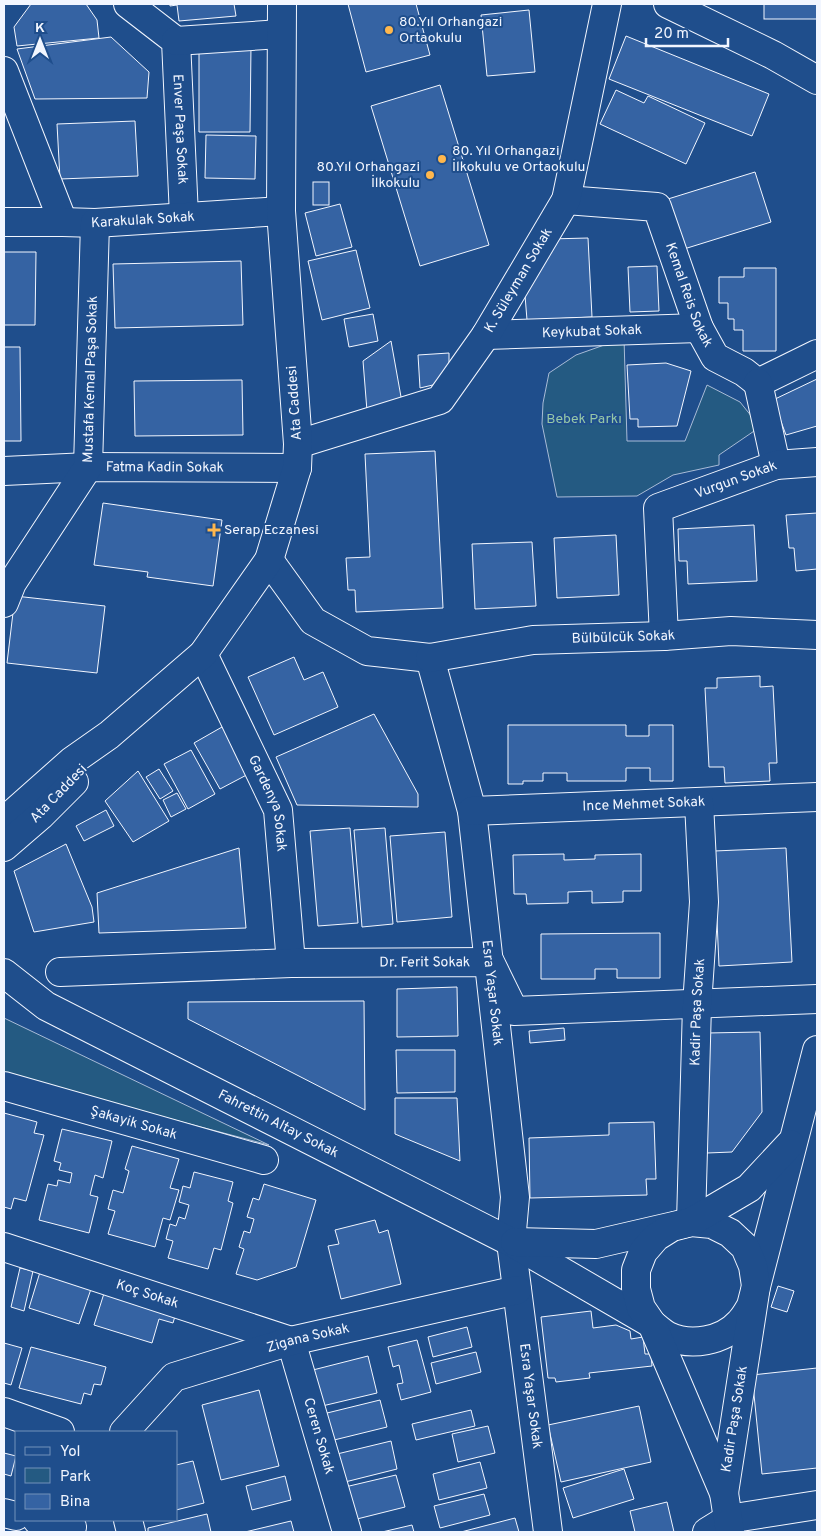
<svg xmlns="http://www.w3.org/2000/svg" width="821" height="1536" viewBox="0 0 821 1536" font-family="Overpass,sans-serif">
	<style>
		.green { fill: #245a82; stroke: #a8bbd7 }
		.building { fill: #3563a3; stroke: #f2f6ff }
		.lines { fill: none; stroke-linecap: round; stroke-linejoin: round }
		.minor-casing { stroke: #f2f6ff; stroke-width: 30 }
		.major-casing { stroke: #f2f6ff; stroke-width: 30 }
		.minor { stroke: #1f4e8c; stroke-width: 28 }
		.major { stroke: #1f4e8c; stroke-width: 28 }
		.poi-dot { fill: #ffb74d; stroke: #1f4e8c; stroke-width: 2 }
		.labels { text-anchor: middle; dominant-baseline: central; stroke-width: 4; stroke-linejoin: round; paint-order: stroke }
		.poi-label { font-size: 14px; fill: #f2f6ff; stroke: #1f4e8c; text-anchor: start }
		.street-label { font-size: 14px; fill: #f2f6ff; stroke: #1f4e8c }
		.park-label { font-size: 14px; fill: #97c8a6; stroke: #1f4e8c }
	</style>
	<rect width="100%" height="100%" fill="#1f4e8c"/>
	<g class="green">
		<path d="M624,338L627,441H685L707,385L740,402L760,427L719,455V465L673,475L637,496L557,497L542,424L543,403L549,373L576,355Z"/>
		<path d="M4,1018L269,1145L4,1075Z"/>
	</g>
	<g class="building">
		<path d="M31,4H86L97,20L99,38L17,46L14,27Z"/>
		<path d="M170,4H234L236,16L179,21L177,5L170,6Z"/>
		<path d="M348,4H416L430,55L366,72Z"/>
		<rect x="764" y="4" width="53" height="15"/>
		<path d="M529,10L535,72L487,76L481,15Z"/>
		<path d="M626,36L769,94L752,136L609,79Z"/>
		<path d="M111,37L149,72L147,98L35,99L17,49Z"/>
		<path d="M199,45H251L250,132H199Z"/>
		<path d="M440,85L489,245L420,266L371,106Z"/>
		<path d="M616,90L644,103L648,96L705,123L686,164L600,124Z"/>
		<path d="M135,121L138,176L60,179L57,124Z"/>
		<path d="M206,135L256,136L255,179L205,178Z"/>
		<path d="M755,172L771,222L684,249L668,199Z"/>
		<rect x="313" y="182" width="16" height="23"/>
		<path d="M340,204L352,247L316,256L305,213Z"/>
		<path d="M588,238L592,317L527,320L524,283L549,239Z"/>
		<path d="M356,250L370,308L322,320L308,261Z"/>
		<path d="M4,252H36L35,325H4Z"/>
		<path d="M241,261L243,325L115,328L113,264Z"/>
		<path d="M657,266L659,311L630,312L628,267Z"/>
		<path d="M744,268H776V351H743V330H734V319H728V303H719V277H744Z"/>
		<path d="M373,314L378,341L349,347L344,319Z"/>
		<path d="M391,341L403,408L367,411L363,361Z"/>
		<path d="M4,347H20L21,441H4Z"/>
		<path d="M449,353V365L437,384L420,388L418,355Z"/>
		<path d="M666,363L691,371L677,426L638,427V419H630L627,365Z"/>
		<path d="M817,379V426L786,435L773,400Z"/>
		<path d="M242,380L243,435L135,436L134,381Z"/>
		<path d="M435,451L443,608L356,612L355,590H348L346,558L370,557L365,454Z"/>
		<path d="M103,503L222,520L213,586L147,577L148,572L94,565Z"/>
		<path d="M817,513V569L796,571L794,548H789L786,515Z"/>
		<path d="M754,525L757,581L688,584L687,561H679L678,529Z"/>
		<path d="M616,535L619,595L557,598L554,538Z"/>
		<path d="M532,542L536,606L475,609L472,544Z"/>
		<path d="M15,596L105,606L97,673L7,663Z"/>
		<path d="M294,657L304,680L323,672L338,707L274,735L248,677Z"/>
		<path d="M760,676V687L773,686L777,763H769L770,781L725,783L724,767H709L705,688H717V678Z"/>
		<path d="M374,714L418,794V807L297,805L276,757Z"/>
		<path d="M229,723L256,770L220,789L194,743Z"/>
		<path d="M508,725H626V736H649V725H673V781H650V768H626V781H567V773H543V781H523V784H508Z"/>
		<path d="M191,750L215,794L188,809L164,764Z"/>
		<path d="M159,769L173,791L160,799L146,777Z"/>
		<path d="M138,771L169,821L133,842L105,801Z"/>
		<path d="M177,793L186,809L171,817L163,800Z"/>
		<path d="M106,810L114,826L84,841L76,826Z"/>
		<path d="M350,828L358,923L318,926L310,831Z"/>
		<path d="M385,828L393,924L362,927L354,830Z"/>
		<path d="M445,832L452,917L397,922L390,836Z"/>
		<path d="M66,844L92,907L94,922L34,932L14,871Z"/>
		<path d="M239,848L246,928L99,933L97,893Z"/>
		<path d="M786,848L792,962L719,966L714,851Z"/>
		<path d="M564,854V860L595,859V855L641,854V891H623V902L592,903V891L568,892V903L527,904L526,894H514L513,855Z"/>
		<path d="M660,933V978H617V969H595V979H541V934Z"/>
		<path d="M457,987L458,1036L397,1037V989Z"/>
		<path d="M364,1001L365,1110L188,1019V1002Z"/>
		<path d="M564,1028L565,1040L530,1043L529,1031Z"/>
		<path d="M760,1032L762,1112L732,1152L707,1153V1033Z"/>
		<path d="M396,1050H455V1092L397,1093Z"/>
		<path d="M395,1098H457L460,1161L395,1134Z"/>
		<path d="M4,1113L37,1122L34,1133L44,1135L26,1201L14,1198L11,1209L4,1207Z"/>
		<path d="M654,1122L656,1179H646L647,1195L530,1198L529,1138L609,1135V1123Z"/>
		<path d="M62,1129L112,1141L103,1178L95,1175L90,1195L98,1197L89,1233L39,1220L48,1184L57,1186L58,1180L70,1183L72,1173L59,1170L61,1163L54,1161Z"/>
		<path d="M132,1146L179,1159L170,1188L179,1190L170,1220L163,1218L155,1247L108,1234L115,1211L108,1209L113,1190L123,1193L129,1171L125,1169Z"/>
		<path d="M194,1172L233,1182L228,1201L233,1203L221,1250L214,1248L208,1269L168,1258L173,1241L166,1239L170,1224L176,1226L179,1217L185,1219L189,1205L179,1202L183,1186L190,1188Z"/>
		<path d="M264,1184L316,1200L296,1267L257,1280L236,1274L244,1249L239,1247L244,1231L250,1233L254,1219L247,1217L253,1198L259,1200Z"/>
		<path d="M375,1220L379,1233L388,1230L401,1284L341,1299L328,1246L339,1244L335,1230Z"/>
		<path d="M20,1268L33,1271L24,1311L11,1307Z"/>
		<path d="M40,1272L91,1289L79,1324L29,1308Z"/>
		<path d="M778,1286L794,1291L787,1312L771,1307Z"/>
		<path d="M106,1287L177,1309L173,1323L159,1319L152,1343L94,1325Z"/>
		<path d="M591,1311L593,1328L616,1325L630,1331L631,1339L643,1337L645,1354H651L652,1366L589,1373L590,1378L556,1382L555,1378H548L541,1317Z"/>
		<path d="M467,1327L472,1347L433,1357L428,1337Z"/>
		<path d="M417,1340L431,1392L401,1400L397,1384L403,1383L399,1365L393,1367L388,1347Z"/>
		<path d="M4,1343L22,1348L11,1385L4,1383Z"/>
		<path d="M31,1347L106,1367L101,1385L94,1384L91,1395L84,1393L81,1404L19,1388Z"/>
		<path d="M476,1352L481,1372L436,1384L431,1363Z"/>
		<path d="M368,1356L377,1393L318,1407L309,1371Z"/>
		<path d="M817,1368V1468L762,1474L752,1375Z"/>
		<path d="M259,1390L279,1466L221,1480L202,1405Z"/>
		<path d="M380,1400L387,1427L330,1441L323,1414Z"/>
		<path d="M639,1406L651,1462L561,1482L548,1425Z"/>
		<path d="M471,1410L475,1426L416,1440L412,1424Z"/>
		<path d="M488,1426L495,1453L458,1462L452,1434Z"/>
		<path d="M391,1441L397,1469L345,1482L337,1454Z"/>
		<path d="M4,1453L16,1456L11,1476L4,1474Z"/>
		<path d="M193,1461L204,1503L176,1510V1465Z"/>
		<path d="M480,1462L487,1488L439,1500L433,1474Z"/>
		<path d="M624,1469L634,1499L573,1518L563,1488Z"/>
		<path d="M396,1475L405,1507L353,1520L345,1487Z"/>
		<path d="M285,1476L291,1500L252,1510L246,1486Z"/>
		<path d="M484,1494L490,1515L440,1528L434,1506Z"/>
		<path d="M667,1502L674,1532H635L630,1511Z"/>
		<path d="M207,1514L211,1532H148V1528Z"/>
		<path d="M515,1518L519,1532H461Z"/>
		<path d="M291,1521L294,1532H245Z"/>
		<path d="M412,1525L414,1532H382Z"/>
	</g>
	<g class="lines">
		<defs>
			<g id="minor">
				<path id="s1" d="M128,4L176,41L184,216"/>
				<path d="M668,4L773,55L817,80"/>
				<path d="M176,41L281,34"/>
				<path d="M4,71L63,222"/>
				<path id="s2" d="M566,200L657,207L699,328L715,357L744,372L758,383L817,354"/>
				<path id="s3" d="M4,222H63L95,223L281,211"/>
				<path id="s4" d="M486,335L699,328"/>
				<path d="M758,383L776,465"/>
				<path id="s5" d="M298,444L440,400L486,335L566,200L607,4"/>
				<path id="s6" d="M4,471L88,467L297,468"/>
				<path id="s7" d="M269,560L313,621L367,651L430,658L472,811L515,1197L511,1242L548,1532"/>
				<path id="s8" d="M4,603L12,583L88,467L95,223"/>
				<path id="s9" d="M664,636L658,508L776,465L817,462"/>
				<path id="s10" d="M203,654L278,810L291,963"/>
				<path id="s11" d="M430,658L533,640L664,636L731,631L817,635"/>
				<path id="s12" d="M472,811L817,797"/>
				<path id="s13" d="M60,972L291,963L490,962L514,1011L817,999"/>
				<path id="s14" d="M4,973L46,1006L511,1242L652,1324C657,1328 662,1333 668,1336C691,1347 723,1341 740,1322C745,1317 748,1311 751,1306L817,1050"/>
				<path id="s15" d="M4,1086L264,1160"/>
				<path id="s16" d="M691,1222L697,1005L704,902L699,803"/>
				<path d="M515,1242L596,1244L691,1222L712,1224L730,1233L745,1247L753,1266L756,1286L724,1493"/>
				<path id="s17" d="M4,1247L291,1341L347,1532"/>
				<path d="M4,1412L60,1432"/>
				<path id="s18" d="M124,1432L174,1377L291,1341L517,1290"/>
				<path d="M4,1513L16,1516"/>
				<path d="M37,1520L72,1527"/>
				<path d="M128,1520L131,1532"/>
				<path d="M707,1532L728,1519L817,1505"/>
				<path d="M730,1532L724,1493L652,1324L641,1308L636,1289V1270L643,1252L656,1237L672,1227L691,1222L749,1188L790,1144"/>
			</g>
			<g id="major">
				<path d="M4,820L10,816L72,761L109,735L203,654L269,560L297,468L298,444L281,211L282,4"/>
				<path d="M4,847L40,816L74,782"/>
			</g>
		</defs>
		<use href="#minor" class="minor-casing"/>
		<use href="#major" class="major-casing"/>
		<use href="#minor" class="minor"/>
		<use href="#major" class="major"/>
	</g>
	<g class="poi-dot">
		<circle cx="389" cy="30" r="5"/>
		<circle cx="442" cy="159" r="5"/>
		<circle cx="430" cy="175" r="5"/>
		<path d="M211.5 522.5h5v5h5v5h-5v5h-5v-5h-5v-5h5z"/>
	</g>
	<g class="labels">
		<g class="poi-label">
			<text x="399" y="22">80.Yıl Orhangazi<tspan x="399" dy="16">Ortaokulu</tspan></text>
			<text x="452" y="151">80. Yıl Orhangazi<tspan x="452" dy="16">İlkokulu ve Ortaokulu</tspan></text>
			<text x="420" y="167" text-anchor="end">80.Yıl Orhangazi<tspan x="420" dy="16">İlkokulu</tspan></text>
			<text x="224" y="530">Serap Eczanesi</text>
		</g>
		<g class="street-label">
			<text stroke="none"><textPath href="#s1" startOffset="149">Enver Paşa Sokak</textPath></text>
			<text stroke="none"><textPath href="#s3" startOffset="139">Karakulak Sokak</textPath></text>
			<text stroke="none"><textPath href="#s5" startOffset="292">K. Süleyman Sokak</textPath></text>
			<text stroke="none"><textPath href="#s2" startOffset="185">Kemal Reis Sokak</textPath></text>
			<text stroke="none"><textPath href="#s4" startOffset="106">Keykubat Sokak</textPath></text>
			<text stroke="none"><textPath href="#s8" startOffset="248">Mustafa Kemal Paşa Sokak</textPath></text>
			<text transform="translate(295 403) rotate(-94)">Ata Caddesi</text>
			<text stroke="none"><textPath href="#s6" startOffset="161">Fatma Kadin Sokak</textPath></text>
			<text stroke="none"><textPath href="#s9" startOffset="211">Vurgun Sokak</textPath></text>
			<text stroke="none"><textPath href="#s11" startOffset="195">Bülbülcük Sokak</textPath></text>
			<text transform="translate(59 794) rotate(-46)">Ata Caddesi</text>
			<text stroke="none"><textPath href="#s10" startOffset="164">Gardenya Sokak</textPath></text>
			<text stroke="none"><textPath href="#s12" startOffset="172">Ince Mehmet Sokak</textPath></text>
			<text stroke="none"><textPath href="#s13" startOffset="365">Dr. Ferit Sokak</textPath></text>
			<text stroke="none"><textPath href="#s7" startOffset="542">Esra Yaşar Sokak</textPath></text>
			<text stroke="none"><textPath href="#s16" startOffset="210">Kadir Paşa Sokak</textPath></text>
			<text stroke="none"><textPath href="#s15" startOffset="135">Şakayik Sokak</textPath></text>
			<text stroke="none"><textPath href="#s14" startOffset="314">Fahrettin Altay Sokak</textPath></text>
			<text stroke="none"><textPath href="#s17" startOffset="151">Koç Sokak</textPath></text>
			<text stroke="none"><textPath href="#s18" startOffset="214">Zigana Sokak</textPath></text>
			<text stroke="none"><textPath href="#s7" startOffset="948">Esra Yaşar Sokak</textPath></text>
			<text transform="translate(735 1419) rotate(-81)">Kadir Paşa Sokak</text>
			<text stroke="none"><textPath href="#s17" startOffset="401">Ceren Sokak</textPath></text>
		</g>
		<g class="park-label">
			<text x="584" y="419">Bebek Parkı</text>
		</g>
	</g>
	<rect width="821" height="1536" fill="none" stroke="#f2f6ff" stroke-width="10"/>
	<rect x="15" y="1431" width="162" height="90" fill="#1f4e8c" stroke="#7391ba"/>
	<rect x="25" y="1447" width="25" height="8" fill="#1f4e8c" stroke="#7391ba"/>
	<text x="60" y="1456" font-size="15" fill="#f2f6ff">Yol</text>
	<rect x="25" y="1468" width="25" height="15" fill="#245a82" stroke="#7391ba"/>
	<text x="60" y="1481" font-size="15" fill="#f2f6ff">Park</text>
	<rect x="25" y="1494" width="25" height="15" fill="#3563a3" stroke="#7391ba"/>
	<text x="60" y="1506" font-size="15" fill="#f2f6ff">Bina</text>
	<g transform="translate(40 40)" stroke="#1f4e8c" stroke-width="4" paint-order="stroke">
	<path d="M0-4L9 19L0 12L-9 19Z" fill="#f2f6ff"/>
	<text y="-8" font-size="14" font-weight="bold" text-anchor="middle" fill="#f2f6ff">K</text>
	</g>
	<path d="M646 38v8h82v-8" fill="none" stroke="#f2f6ff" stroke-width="2.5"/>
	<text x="654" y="38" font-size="15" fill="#f2f6ff" stroke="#1f4e8c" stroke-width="4" paint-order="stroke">20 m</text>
</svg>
